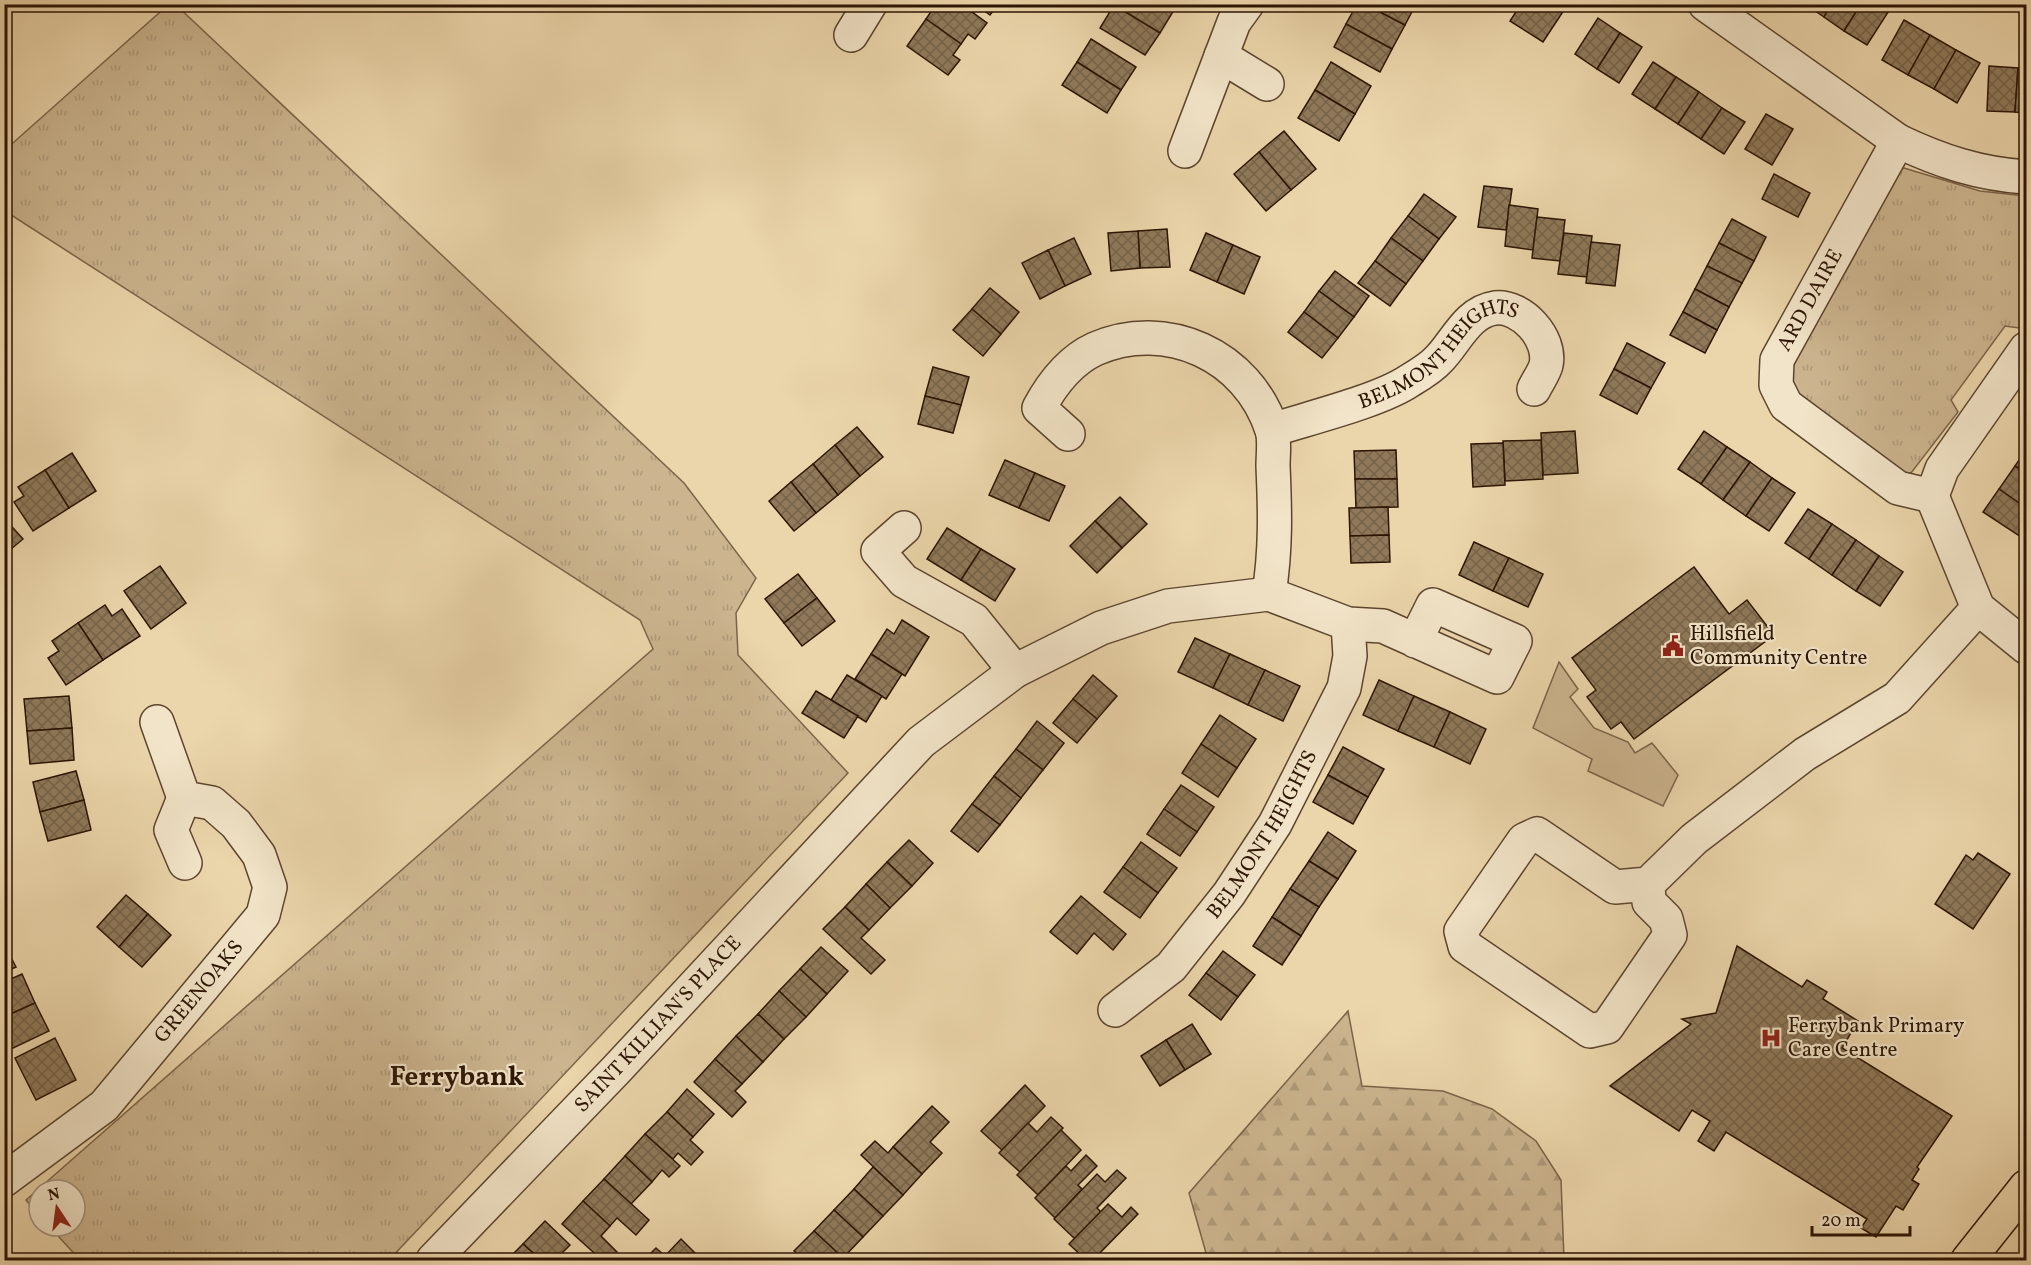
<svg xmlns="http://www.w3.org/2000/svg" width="2031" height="1265" viewBox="0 0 2031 1265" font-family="Vollkorn,serif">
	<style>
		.grass { fill: url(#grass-tufts); stroke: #7c6449; stroke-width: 1.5 }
		.forest { fill: url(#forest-firs); stroke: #7c6449; stroke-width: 1.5 }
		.green { fill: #cbb48e; stroke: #7c6449; stroke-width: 1.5 }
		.building { fill: url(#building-cross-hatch); stroke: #2c1504; stroke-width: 1.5 }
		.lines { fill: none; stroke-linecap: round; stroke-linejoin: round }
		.minor-casing { stroke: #5c452e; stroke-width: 36 }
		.major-casing { stroke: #2c1504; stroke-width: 36 }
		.minor { stroke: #f2e4c8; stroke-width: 33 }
		.major { stroke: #ebd5aa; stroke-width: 33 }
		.labels { text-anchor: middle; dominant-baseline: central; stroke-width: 4.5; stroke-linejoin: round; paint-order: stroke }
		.street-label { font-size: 21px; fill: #2c1504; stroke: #f2e4c8 }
		.poi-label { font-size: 21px; fill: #2c1504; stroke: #f2e4c8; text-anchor: start }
		.district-label { font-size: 27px; font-weight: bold; fill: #2c1504; stroke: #f2e4c8 }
	</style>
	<defs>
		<pattern id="grass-tufts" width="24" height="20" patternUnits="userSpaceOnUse" patternTransform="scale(1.5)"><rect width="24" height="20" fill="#cbb48e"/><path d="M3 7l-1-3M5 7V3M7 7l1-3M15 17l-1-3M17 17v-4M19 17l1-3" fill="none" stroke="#ae9a79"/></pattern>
		<pattern id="forest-firs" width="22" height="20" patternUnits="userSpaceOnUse" patternTransform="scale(1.5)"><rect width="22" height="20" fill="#cbb48e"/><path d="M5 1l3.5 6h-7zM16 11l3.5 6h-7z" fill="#ae9a79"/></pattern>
		<pattern id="building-cross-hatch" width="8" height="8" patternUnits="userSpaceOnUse" patternTransform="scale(1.5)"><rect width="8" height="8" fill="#8f795a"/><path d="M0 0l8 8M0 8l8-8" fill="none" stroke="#756248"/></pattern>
	</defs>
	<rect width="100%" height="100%" fill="#ebd5aa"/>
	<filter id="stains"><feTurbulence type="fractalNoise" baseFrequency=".00333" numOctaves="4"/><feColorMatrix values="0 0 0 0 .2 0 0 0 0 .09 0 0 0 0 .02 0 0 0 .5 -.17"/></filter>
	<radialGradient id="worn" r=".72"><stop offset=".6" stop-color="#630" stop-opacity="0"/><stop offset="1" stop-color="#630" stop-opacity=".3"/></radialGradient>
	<g class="grass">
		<path d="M168,5H176L684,483L756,578L736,613L738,655L848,773L389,1260H80L49,1226H75V1190H39V1215L26,1200L653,649L640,620L5,211V150Z"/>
		<path d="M1904,168L1980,191L2026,196V317L2019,328L2005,326L1951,400L1958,412L1911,473L1890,472L1790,393L1786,360L1801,331L1811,333L1856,253L1848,243L1889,174Z"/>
	</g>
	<path class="forest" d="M1348,1011L1362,1086L1443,1091L1492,1109L1536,1141L1561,1180L1564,1260H1208L1189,1193Z"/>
	<path class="green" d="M1559,662L1578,689L1570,697L1594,728L1628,742L1635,753L1652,743L1678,775L1663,806L1588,771L1592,759L1533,728Z"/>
	<g class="building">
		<path d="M936,4H961L987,23L975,39L968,34L961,44L926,19Z"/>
		<path d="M975,4H998L990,15Z"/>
		<path d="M1165,4L1174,10L1160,33L1114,5Z"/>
		<path d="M1357,4H1365L1405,25L1392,49L1346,24Z"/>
		<path d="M1365,4H1416L1405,25Z"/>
		<path d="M1521,4H1568L1543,42L1510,21Z"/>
		<path d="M1805,4H1831L1824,17Z"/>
		<path d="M1831,4H1861L1844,31L1824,17Z"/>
		<path d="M1861,4L1892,6L1867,45L1844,31Z"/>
		<path d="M1114,5L1160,33L1145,55L1100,28Z"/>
		<path d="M1598,18L1620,33L1597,69L1575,54Z"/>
		<path d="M926,19L961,44L953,55L960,60L948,75L907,46Z"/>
		<path d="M1904,20L1930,35L1908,75L1882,60Z"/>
		<path d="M1346,24L1392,49L1380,72L1334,47Z"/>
		<path d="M1620,33L1642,47L1619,83L1597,69Z"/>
		<path d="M1930,35L1956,50L1934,89L1908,75Z"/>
		<path d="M1091,39L1136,67L1121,90L1077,62Z"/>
		<path d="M1956,50L1980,63L1957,103L1934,89Z"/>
		<path d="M1077,62L1121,90L1107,113L1062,85Z"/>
		<path d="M1331,62L1371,86L1355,114L1315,90Z"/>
		<path d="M1653,62L1676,77L1655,109L1632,94Z"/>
		<path d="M1989,66L2018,68L2015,112L1987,111Z"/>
		<path d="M2018,68H2026V113L2015,112Z"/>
		<path d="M1676,77L1699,92L1678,124L1655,109Z"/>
		<path d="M1315,90L1355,114L1339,141L1298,118Z"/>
		<path d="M1699,92L1722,108L1701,139L1678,124Z"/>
		<path d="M1722,108L1745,122L1724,154L1701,139Z"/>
		<path d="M1766,114L1793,129L1772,165L1745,149Z"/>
		<path d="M1284,131L1316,169L1291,190L1259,152Z"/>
		<path d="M1259,152L1291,190L1266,211L1234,174Z"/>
		<path d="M1774,174L1810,193L1798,217L1762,199Z"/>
		<path d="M1484,186L1512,189L1506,230L1478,227Z"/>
		<path d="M1424,194L1456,217L1439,239L1408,216Z"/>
		<path d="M1509,205L1538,209L1533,250L1505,246Z"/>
		<path d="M1408,216L1439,239L1423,261L1391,238Z"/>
		<path d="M1537,217L1565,220L1560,261L1532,258Z"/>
		<path d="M1732,219L1766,237L1754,261L1719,243Z"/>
		<path d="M1167,229L1170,267L1140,268L1138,231Z"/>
		<path d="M1138,231L1140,268L1111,271L1108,233Z"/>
		<path d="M1206,233L1233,245L1217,282L1190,270Z"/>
		<path d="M1564,233L1592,236L1587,277L1558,274Z"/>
		<path d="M1074,238L1091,274L1065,286L1048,250Z"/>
		<path d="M1391,238L1423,261L1406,284L1375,261Z"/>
		<path d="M1591,242L1620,245L1615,286L1586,283Z"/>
		<path d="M1719,243L1754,261L1742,283L1707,266Z"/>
		<path d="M1233,245L1260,257L1244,294L1217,282Z"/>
		<path d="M1048,250L1065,286L1040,299L1022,263Z"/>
		<path d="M1375,261L1406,284L1390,306L1358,283Z"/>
		<path d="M1707,266L1742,283L1729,307L1695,289Z"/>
		<path d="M1335,271L1369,296L1354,317L1319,291Z"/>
		<path d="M990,288L1019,312L1001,334L972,309Z"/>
		<path d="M1695,289L1729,307L1717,330L1683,312Z"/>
		<path d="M1319,291L1354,317L1338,338L1304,312Z"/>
		<path d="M972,309L1001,334L983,356L953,330Z"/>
		<path d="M1304,312L1338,338L1322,358L1288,332Z"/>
		<path d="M1683,312L1717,330L1705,353L1670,335Z"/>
		<path d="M1627,343L1665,363L1651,388L1614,369Z"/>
		<path d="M933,367L969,377L961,405L925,396Z"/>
		<path d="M1614,369L1651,388L1637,414L1600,395Z"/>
		<path d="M925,396L961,405L953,433L918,424Z"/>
		<path d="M857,427L883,457L860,476L835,445Z"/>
		<path d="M1575,431L1578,473L1543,475L1541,433Z"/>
		<path d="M1704,431L1727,447L1701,484L1678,469Z"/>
		<path d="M1541,440L1543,479L1505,481L1503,441Z"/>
		<path d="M1503,443L1505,485L1473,487L1471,444Z"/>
		<path d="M835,445L860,476L838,495L813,464Z"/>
		<path d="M1727,447L1750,462L1723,500L1701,484Z"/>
		<path d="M1396,450L1397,479H1355L1354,451Z"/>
		<path d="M2026,450V473L2015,466Z"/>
		<path d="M72,453L96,491L69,508L45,470Z"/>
		<path d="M1005,460L1035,473L1019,508L989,495Z"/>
		<path d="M1750,462L1772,478L1746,516L1723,500Z"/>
		<path d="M813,464L838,495L816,513L791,482Z"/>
		<path d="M2015,466L2026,473V508L1999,489Z"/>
		<path d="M45,470L69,508L33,531L14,502L24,496L18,487Z"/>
		<path d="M1035,473L1065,486L1049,521L1019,508Z"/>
		<path d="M1772,478L1795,493L1769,531L1746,516Z"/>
		<path d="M1355,479H1397L1398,507L1356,508Z"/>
		<path d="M791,482L816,513L794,531L769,501Z"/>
		<path d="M1999,489L2026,508V535L2024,539L1983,512Z"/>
		<path d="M1120,497L1147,524L1122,548L1095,521Z"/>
		<path d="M1388,507L1389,535L1350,536L1349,508Z"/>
		<path d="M1808,509L1832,524L1809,559L1785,543Z"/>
		<path d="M4,518L23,539L4,555Z"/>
		<path d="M1095,521L1122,548L1097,573L1070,546Z"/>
		<path d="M1832,524L1856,540L1832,575L1809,559Z"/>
		<path d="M947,528L981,549L961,580L927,559Z"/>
		<path d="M1389,535L1390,562L1351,563L1350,536Z"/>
		<path d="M1856,540L1879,556L1856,591L1832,575Z"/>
		<path d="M1474,542L1509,558L1493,591L1459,575Z"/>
		<path d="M981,549L1015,569L995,601L961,580Z"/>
		<path d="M1879,556L1903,572L1880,606L1856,591Z"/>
		<path d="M1509,558L1543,574L1528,607L1493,591Z"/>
		<path d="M160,566L186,603L151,629L124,591Z"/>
		<path d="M1694,567L1729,614L1747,600L1774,635L1634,739L1621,722L1611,729L1587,697L1596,690L1572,658Z"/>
		<path d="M798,574L817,598L784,623L765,599Z"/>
		<path d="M817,598L835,621L802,646L784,623Z"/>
		<path d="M105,605L112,616L122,609L140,636L103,660L78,623Z"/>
		<path d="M902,620L929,637L905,676L871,654L887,629L894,634Z"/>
		<path d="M78,623L103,660L66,685L48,658L59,651L52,641Z"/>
		<path d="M1195,638L1230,654L1213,688L1178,672Z"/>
		<path d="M871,654L902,674L886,699L855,679Z"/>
		<path d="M1230,654L1265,670L1248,705L1213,688Z"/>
		<path d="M1265,670L1300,686L1283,721L1248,705Z"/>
		<path d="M847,675L882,696L866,722L831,700Z"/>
		<path d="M1093,675L1117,696L1097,719L1073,699Z"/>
		<path d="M1379,680L1414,696L1398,731L1363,715Z"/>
		<path d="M816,691L858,716L844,738L802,713Z"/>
		<path d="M69,696L72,728L27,731L24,699Z"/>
		<path d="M1414,696L1450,712L1434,747L1398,731Z"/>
		<path d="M1073,699L1097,719L1077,743L1053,723Z"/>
		<path d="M1450,712L1486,729L1470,764L1434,747Z"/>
		<path d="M1220,715L1256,739L1237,768L1201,744Z"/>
		<path d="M1037,721L1064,743L1043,770L1016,749Z"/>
		<path d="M72,728L74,760L30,764L27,731Z"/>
		<path d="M1201,744L1237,768L1218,797L1182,773Z"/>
		<path d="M1343,747L1384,769L1368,797L1328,775Z"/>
		<path d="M1016,749L1043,770L1021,798L994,776Z"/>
		<path d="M76,771L84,800L40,812L33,782Z"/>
		<path d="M1328,775L1368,797L1353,824L1313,802Z"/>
		<path d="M994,776L1021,798L1000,825L972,804Z"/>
		<path d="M1181,785L1214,807L1197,832L1164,809Z"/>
		<path d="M84,800L91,830L48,841L40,812Z"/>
		<path d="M972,804L1000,825L978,852L951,831Z"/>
		<path d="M1164,809L1197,832L1180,856L1147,834Z"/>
		<path d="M1328,832L1356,851L1338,879L1309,861Z"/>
		<path d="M909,840L933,863L912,886L887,862Z"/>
		<path d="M1141,842L1177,868L1158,893L1123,867Z"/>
		<path d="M1978,853L2010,874L1973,929L1935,904L1966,855L1973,860Z"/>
		<path d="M1309,861L1338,879L1319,907L1290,889Z"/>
		<path d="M887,862L912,886L890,908L866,884Z"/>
		<path d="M1123,867L1158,893L1140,918L1104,892Z"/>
		<path d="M866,884L890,908L869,930L845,907Z"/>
		<path d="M1290,889L1319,907L1301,936L1272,917Z"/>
		<path d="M126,895L148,914L119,947L97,927Z"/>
		<path d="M1081,896L1126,934L1113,950L1094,933L1077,954L1050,932Z"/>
		<path d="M845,907L869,930L861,938L885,960L871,974L823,929Z"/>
		<path d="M148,914L171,935L142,967L119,947Z"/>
		<path d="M1272,917L1301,936L1282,965L1253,946Z"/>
		<path d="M4,944L16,967L4,972Z"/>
		<path d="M1737,946L1802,987L1807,980L1827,992L1823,999L1858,1021L1842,1048L1952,1116L1917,1167L1919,1169L1912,1180L1919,1184L1903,1210L1896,1206L1876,1237L1861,1228L1867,1219L1726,1132L1714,1151L1698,1141L1710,1121L1692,1110L1679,1131L1610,1086L1691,1024L1682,1019L1716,1013Z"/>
		<path d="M821,947L848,971L827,994L800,969Z"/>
		<path d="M1223,951L1255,975L1238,997L1206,973Z"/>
		<path d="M800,969L827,994L806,1017L779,991Z"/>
		<path d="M1206,973L1238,997L1221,1020L1189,995Z"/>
		<path d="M22,974L35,1003L4,1017V982Z"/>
		<path d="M779,991L806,1017L784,1039L758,1014Z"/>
		<path d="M35,1003L49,1031L11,1049L4,1036V1017Z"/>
		<path d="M758,1014L784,1039L763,1062L736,1036Z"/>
		<path d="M1192,1024L1211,1054L1185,1070L1166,1040Z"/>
		<path d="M736,1036L763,1062L742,1084L715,1059Z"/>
		<path d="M55,1038L76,1080L36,1100L15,1058Z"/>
		<path d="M1166,1040L1185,1070L1160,1086L1141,1056Z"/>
		<path d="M715,1059L742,1084L735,1091L746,1102L732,1117L694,1082Z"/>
		<path d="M1025,1085L1045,1106L1002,1150L981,1131Z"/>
		<path d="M687,1089L714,1114L693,1137L667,1112Z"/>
		<path d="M932,1106L949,1122L930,1142L942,1153L922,1174L893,1147Z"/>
		<path d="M667,1112L693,1137L690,1140L703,1152L691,1165L678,1153L673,1159L645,1134Z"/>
		<path d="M1051,1117L1063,1128L1020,1172L999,1153L1028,1123L1037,1132Z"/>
		<path d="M1061,1130L1081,1150L1038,1195L1017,1175Z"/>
		<path d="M645,1134L680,1166L669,1177L662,1170L652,1182L625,1156Z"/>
		<path d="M875,1141L888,1153L893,1147L922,1174L903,1195L861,1155Z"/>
		<path d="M1086,1155L1097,1166L1078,1185L1082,1189L1055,1218L1035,1198L1066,1166L1071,1171Z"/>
		<path d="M625,1156L652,1182L631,1204L604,1179Z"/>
		<path d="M873,1167L903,1195L883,1216L854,1189Z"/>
		<path d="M1117,1170L1126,1178L1097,1208L1101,1212L1075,1239L1054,1219L1097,1174L1105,1182Z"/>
		<path d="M604,1179L649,1220L636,1235L617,1218L610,1226L583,1201Z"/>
		<path d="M854,1189L883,1216L863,1237L834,1210Z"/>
		<path d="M583,1201L610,1226L601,1236L617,1252L609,1260H602L562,1224Z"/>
		<path d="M1108,1204L1122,1217L1131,1207L1138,1214L1093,1260H1086L1069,1244Z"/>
		<path d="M834,1210L863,1237L843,1258L814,1231Z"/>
		<path d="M545,1221L570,1245L555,1260H541L523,1244Z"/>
		<path d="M814,1231L843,1258L841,1260H804L794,1251Z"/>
		<path d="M681,1239L702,1260H644L656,1248L665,1256Z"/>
		<path d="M523,1244L541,1260H507Z"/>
	</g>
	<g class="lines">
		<defs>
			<g id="minor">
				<path d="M1705,4L1898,141"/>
				<path d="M851,35L870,4"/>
				<path d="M1221,56L1267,84"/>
				<path d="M1185,151L1234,22L1247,4"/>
				<path d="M2026,349L1942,469L1932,496L1978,608L2026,647"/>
				<path id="s1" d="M1272,430C1309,418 1379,401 1409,381C1419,375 1431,368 1439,359C1456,342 1467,312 1495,308C1521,305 1552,338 1546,365C1544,373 1537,382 1534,389"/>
				<path d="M1068,434L1039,408C1052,384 1069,361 1095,349C1166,318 1248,355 1272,430C1275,440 1273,455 1273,466C1275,511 1276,549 1269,594"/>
				<path id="s2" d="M1932,496L1898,488L1786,405L1776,385L1777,360L1898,141C1940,161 1979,174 2026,177"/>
				<path d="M904,528L878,551L904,581L974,620L1015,671"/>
				<path d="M184,798L171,830L185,863"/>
				<path d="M1648,884L1615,887L1537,834L1524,840L1461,931L1465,946L1590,1031L1607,1027L1670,935L1666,919L1649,902L1648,884L1694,839L1805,754L1897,698L1978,608"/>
				<path id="s3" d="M1115,1010L1171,967L1229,894L1275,824L1344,688L1350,656L1348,624"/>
				<path id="s4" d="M4,1180L104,1106L263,915L270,887L259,855L236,824L212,803L184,798L157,722"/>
				<path id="s5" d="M433,1260L616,1070L921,742L1015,671L1101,628L1168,606L1269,594L1348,624L1383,626L1497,677L1515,641L1433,605L1415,641"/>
			</g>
			<path id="major" d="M1968,1260L2026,1187"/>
		</defs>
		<use href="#minor" class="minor-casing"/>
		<use href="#major" class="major-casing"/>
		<use href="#minor" class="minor"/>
		<use href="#major" class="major"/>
	</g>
	<defs>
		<symbol id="civic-bare" viewBox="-9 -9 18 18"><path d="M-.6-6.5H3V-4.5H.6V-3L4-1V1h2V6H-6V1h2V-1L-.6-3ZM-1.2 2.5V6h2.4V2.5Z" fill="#8f2418" stroke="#f2e4c8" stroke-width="2.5" paint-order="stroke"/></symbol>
		<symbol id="hospital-bare" viewBox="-9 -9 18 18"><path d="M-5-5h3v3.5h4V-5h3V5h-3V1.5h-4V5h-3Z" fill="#8f2418" stroke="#f2e4c8" stroke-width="2.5" paint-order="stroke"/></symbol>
	</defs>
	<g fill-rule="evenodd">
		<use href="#civic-bare" x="1658" y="631" width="30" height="30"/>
		<use href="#hospital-bare" x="1756" y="1023" width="30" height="30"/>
	</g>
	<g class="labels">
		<g class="street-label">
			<text stroke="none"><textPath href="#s2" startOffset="290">ARD DAIRE</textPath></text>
			<text stroke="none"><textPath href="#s1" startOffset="188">BELMONT HEIGHTS</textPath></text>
			<text stroke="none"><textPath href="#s3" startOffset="232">BELMONT HEIGHTS</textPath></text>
			<text stroke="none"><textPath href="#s4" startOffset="273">GREENOAKS</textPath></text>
			<text stroke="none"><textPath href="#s5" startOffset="326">SAINT KILLIAN'S PLACE</textPath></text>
		</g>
		<g class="poi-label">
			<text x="1690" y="634">Hillsfield<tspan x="1690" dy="24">Community Centre</tspan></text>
			<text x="1788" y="1026">Ferrybank Primary<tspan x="1788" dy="24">Care Centre</tspan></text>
		</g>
		<g class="district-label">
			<text x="457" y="1078">Ferrybank</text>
		</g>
	</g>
	<rect width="2031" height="1265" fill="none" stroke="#ebd5aa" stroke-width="24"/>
	<rect x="6" y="6" width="2019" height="1253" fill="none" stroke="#2c1504" stroke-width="3"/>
	<rect x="12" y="12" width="2007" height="1241" fill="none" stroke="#2c1504" stroke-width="1.5"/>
	<g transform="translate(57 1208) rotate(347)"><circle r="28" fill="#f2e4c8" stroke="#a3917a" stroke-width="1.5"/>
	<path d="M0-4.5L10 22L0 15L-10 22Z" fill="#8f2418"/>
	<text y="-9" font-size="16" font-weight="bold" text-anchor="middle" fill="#2c1504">N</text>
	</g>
	<path d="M1812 1226v9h98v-9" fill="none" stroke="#2c1504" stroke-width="3"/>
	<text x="1821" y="1226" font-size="18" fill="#2c1504" stroke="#f2e4c8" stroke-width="4.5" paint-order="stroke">20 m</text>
	<rect width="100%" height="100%" filter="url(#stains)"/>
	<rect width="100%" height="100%" fill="url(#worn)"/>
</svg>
